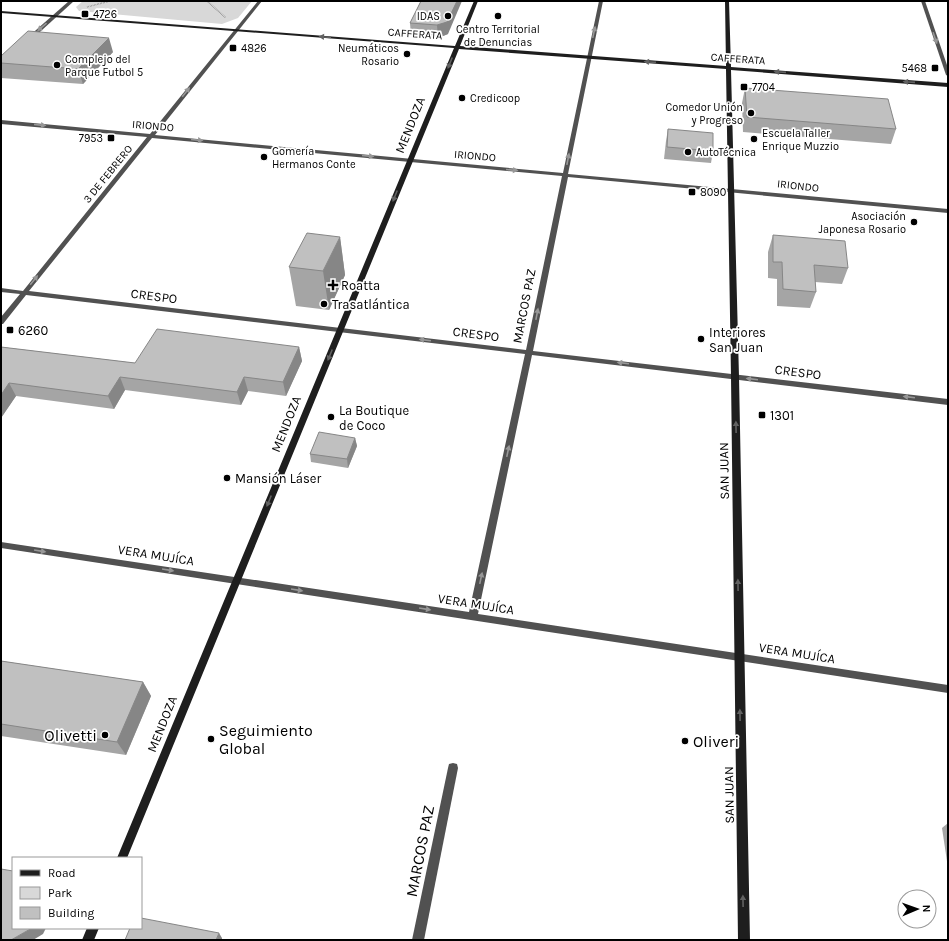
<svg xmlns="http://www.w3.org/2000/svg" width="949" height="941" viewBox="0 0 949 941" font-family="Karla,sans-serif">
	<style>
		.green { fill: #d8d8d8 }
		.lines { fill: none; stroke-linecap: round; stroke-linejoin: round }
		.path { stroke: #737373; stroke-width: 1.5; stroke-dasharray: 0.5 1; stroke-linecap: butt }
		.minor { fill: #515151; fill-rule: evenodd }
		.secondary { fill: #1e1e1e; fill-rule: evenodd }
		.wall { fill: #a5a5a5 }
		.shaded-wall { fill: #868686 }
		.building { fill: #c0c0c0; stroke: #868686 }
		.oneway { fill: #979797 }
		.oneway2 { fill: #626262 }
		.poi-dot { fill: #000; stroke: #fff; stroke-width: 1.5 }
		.labels { text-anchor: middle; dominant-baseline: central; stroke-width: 3.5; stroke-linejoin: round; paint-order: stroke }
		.far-poi-label { font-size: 11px; fill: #000; stroke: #fff; text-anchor: start }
		.far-street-label { font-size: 11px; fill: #000; stroke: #fff }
		.street-label { font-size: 13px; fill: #000; stroke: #fff }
		.poi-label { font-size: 13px; fill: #000; stroke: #fff; text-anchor: start }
		.near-poi-label { font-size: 16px; fill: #000; stroke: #fff; text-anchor: start }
		.near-street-label { font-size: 16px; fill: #000; stroke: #fff }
	</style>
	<rect width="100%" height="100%" fill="#fff"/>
	<path class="green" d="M83,1H252L238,18L222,24L79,11L76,7Z"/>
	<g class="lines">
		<g class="path">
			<path d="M207,1L226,18"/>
			<path d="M87,7L110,1"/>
		</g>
		<g class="minor">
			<path d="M69,1H74L31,40H27V38Z"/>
			<path d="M258,1H262L155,135L563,173L599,1H603L568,174L948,209V213L568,177L533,351L948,399V405L532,355L478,614L948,685V693L1,548V542L469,612L525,354L26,295L3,324H1V317L20,294L1,292V288L23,291L147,137L1,124V120L150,134ZM152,138L562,176L526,350L29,291Z"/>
			<path d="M921,1H925L948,68V76L946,75Z"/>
			<path d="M453,763L457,764L458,768L424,940H412L448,768L449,764Z"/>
		</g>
		<g class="secondary">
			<path d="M474,1H478L460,46L726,66L725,1H729L731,67L948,83V87L731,70L739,377L750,940H738L731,377L726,69L459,49L127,858H117L454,48L1,13V11L455,46Z"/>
			<path d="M87,928H99L94,940H82Z"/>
		</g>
	</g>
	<g class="wall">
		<path d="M421,1L448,34L438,38L411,36L410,23Z"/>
		<path d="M113,52L83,84L1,78V56Z"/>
		<path d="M745,88L896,129L891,144L743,132L742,103Z"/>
		<path d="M668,129L713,151L711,163L664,159L666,141Z"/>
		<path d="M773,235L848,268L842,284L815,282L816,292L810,308L777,306V279L768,278V252Z"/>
		<path d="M340,237L345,275L329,310L296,306L289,267Z"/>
		<path d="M1,347L135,363L299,347L302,361L286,396L248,391L241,405L125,390L114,409L16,396L1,418Z"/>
		<path d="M355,438L357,446L348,468L311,462L310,454Z"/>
		<path d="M1,661L143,682L151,696L126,755L1,736Z"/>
		<path d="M948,823V868L942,828Z"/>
	</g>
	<g class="shaded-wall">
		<path d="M457,1H462L448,34L438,38L437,25Z"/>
		<path d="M109,38L113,52L83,84L78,69Z"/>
		<path d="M340,237L345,275L329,310L323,271Z"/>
		<path d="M299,347L302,361L286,396L283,382Z"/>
		<path d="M120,377L125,390L114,409L108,396Z"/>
		<path d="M244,377L248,391L241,405L237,392Z"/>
		<path d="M9,383L16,396L1,418V395Z"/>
		<path d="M355,438L357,446L348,468L347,459Z"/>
		<path d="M143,682L151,696L126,755L117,742Z"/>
		<path d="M32,928H46L43,934L33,940H11Z"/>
		<path d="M219,933L222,938V940H216Z"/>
	</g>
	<g class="building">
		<path d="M421,1H457L447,22L437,25L410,23Z"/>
		<path d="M28,31L109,38L78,69L1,63V56Z"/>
		<path d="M745,88L888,99L896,129L747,117Z"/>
		<path d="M668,129L713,133V151L667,147Z"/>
		<path d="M307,233L340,237L323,271L289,267Z"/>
		<path d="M773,235L845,241L848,268L814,265L816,292L783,289L782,262H773Z"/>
		<path d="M157,329L299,347L283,382L244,377L237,392L120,377L108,396L9,383L1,395V347L135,363Z"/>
		<path d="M319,432L355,438L347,459L310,454Z"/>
		<path d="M1,661L143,682L117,742L1,724Z"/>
		<path d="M1,869L13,871V928H32L11,940H1Z"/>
		<path d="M141,918L219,933L216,940H125L130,928H141Z"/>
	</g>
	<defs><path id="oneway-solid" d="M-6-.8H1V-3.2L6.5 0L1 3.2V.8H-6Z"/></defs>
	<g class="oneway">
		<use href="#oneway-solid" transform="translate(42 27) rotate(139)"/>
		<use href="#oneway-solid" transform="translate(594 32) rotate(-78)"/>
		<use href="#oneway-solid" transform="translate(935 38) rotate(71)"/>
		<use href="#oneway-solid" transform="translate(186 92) rotate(-51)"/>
		<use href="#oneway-solid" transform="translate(40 125) rotate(5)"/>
		<use href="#oneway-solid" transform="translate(197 140) rotate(5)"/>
		<use href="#oneway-solid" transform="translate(368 156) rotate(5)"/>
		<use href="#oneway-solid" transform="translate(568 159) rotate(-79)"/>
		<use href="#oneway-solid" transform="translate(512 170) rotate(5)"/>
		<use href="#oneway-solid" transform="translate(34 280) rotate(-51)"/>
		<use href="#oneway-solid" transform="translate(537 314) rotate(-79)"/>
		<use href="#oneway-solid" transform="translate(425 340) rotate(-173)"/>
		<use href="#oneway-solid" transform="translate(623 363) rotate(-173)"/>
		<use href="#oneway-solid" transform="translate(752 379) rotate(-173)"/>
		<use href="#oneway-solid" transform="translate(909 397) rotate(-173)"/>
		<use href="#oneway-solid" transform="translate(508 451) rotate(-78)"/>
		<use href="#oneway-solid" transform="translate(40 551) rotate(9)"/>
		<use href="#oneway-solid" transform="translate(168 570) rotate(9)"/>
		<use href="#oneway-solid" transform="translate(481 578) rotate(-78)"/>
		<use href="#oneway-solid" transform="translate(297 590) rotate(9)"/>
		<use href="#oneway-solid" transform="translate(425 609) rotate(9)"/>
	</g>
	<g class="oneway2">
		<use href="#oneway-solid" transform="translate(325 37) rotate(-176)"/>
		<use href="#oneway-solid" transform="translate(650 62) rotate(-176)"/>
		<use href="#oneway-solid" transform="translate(450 63) rotate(112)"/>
		<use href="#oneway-solid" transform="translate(780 72) rotate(-176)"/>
		<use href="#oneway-solid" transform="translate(909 82) rotate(-176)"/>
		<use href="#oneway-solid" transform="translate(395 196) rotate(112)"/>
		<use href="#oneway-solid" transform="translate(330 355) rotate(112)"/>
		<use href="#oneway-solid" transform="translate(736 427) rotate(-91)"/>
		<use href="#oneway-solid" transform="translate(269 501) rotate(112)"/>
		<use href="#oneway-solid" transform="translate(738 585) rotate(-91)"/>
		<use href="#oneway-solid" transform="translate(740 715) rotate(-91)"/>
		<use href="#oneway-solid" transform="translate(743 901) rotate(-91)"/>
	</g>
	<g class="poi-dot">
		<rect x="81" y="10" width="8" height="8" rx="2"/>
		<circle cx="448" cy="16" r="4"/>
		<circle cx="498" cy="16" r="4"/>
		<rect x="229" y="44" width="8" height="8" rx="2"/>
		<circle cx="407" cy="54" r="4"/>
		<circle cx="57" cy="65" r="4"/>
		<rect x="931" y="64" width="8" height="8" rx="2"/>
		<rect x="740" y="83" width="8" height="8" rx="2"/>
		<circle cx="462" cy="98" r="4"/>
		<circle cx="751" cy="113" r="4"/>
		<rect x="107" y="134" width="8" height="8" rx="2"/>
		<circle cx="754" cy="139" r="4"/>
		<circle cx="688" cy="152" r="4"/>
		<circle cx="264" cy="157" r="4"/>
		<rect x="688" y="188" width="8" height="8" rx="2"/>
		<circle cx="914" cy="222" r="4"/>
		<path d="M331 279h4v4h4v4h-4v4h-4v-4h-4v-4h4z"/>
		<circle cx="324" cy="304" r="4"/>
		<rect x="6" y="326" width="8" height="8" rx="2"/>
		<circle cx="701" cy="339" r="4"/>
		<rect x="758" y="411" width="8" height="8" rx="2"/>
		<circle cx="331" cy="417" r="4"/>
		<circle cx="227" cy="478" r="4"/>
		<circle cx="105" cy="735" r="4"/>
		<circle cx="211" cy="739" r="4"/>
		<circle cx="685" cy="741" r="4"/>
	</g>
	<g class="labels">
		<g class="far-poi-label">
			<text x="93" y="14">4726</text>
			<text x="440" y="16" text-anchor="end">IDAS</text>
			<text x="498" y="29" text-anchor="middle">Centro Territorial<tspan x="498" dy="13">de Denuncias</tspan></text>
			<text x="241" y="48">4826</text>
			<text x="399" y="48" text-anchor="end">Neumáticos<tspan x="399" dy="13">Rosario</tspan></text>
			<text x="65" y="59">Complejo del<tspan x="65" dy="13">Parque Futbol 5</tspan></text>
			<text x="927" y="68" text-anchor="end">5468</text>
			<text x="752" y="87">7704</text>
			<text x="470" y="98">Credicoop</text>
			<text x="743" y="107" text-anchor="end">Comedor Unión<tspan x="743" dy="13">y Progreso</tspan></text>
			<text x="762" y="133">Escuela Taller<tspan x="762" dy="13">Enrique Muzzio</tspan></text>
			<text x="103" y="138" text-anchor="end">7953</text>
			<text x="272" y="151">Gomería<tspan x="272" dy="13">Hermanos Conte</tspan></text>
			<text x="696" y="152">AutoTécnica</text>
			<text x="700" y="192">8090</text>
			<text x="906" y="216" text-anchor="end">Asociación<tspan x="906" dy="13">Japonesa Rosario</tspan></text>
		</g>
		<g class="far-street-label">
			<text transform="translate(415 34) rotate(4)">CAFFERATA</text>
			<text transform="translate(738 59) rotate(4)">CAFFERATA</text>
			<text transform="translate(153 126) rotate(5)">IRIONDO</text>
			<text transform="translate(475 156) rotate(5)">IRIONDO</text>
			<text transform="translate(108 174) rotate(-51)">3 DE FEBRERO</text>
			<text transform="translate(798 186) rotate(6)">IRIONDO</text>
		</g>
		<g class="street-label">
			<text transform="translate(410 125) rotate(-68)">MENDOZA</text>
			<text transform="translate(154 296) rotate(7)">CRESPO</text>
			<text transform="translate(524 306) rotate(-79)">MARCOS PAZ</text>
			<text transform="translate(476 334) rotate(7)">CRESPO</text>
			<text transform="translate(798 372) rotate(7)">CRESPO</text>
			<text transform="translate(286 424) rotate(-68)">MENDOZA</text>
			<text transform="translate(724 471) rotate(-91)">SAN JUAN</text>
			<text transform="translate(156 555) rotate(9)">VERA MUJÍCA</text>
			<text transform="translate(476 604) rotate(9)">VERA MUJÍCA</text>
			<text transform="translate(797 653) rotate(9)">VERA MUJÍCA</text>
			<text transform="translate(162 724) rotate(-68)">MENDOZA</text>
			<text transform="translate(729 795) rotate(-91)">SAN JUAN</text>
		</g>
		<g class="poi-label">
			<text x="341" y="285">Roatta</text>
			<text x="332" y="304">Trasatlántica</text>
			<text x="18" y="330">6260</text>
			<text x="709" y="332">Interiores<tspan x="709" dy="15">San Juan</tspan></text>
			<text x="339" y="410">La Boutique<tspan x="339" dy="15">de Coco</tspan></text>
			<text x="770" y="415">1301</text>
			<text x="235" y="478">Mansión Láser</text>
		</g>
		<g class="near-poi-label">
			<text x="219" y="730">Seguimiento<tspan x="219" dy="18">Global</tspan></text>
			<text x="97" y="735" text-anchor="end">Olivetti</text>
			<text x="693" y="741">Oliveri</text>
		</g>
		<g class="near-street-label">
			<text transform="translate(420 851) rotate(-79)">MARCOS PAZ</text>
		</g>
	</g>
	<rect width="949" height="941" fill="none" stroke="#000000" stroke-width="4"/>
	<rect x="12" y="857" width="130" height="72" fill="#ffffff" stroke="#999999"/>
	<rect x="20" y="870" width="20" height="6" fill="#1e1e1e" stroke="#999999"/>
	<text x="48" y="877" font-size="12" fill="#000000">Road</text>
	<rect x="20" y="887" width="20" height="12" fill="#d8d8d8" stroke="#999999"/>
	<text x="48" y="897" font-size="12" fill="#000000">Park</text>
	<rect x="20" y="907" width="20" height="12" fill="#c0c0c0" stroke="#999999"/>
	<text x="48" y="917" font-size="12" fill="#000000">Building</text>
	<g transform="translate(917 909) rotate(88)"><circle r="19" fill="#ffffff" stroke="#999999"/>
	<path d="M0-3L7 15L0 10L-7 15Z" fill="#000000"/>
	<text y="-6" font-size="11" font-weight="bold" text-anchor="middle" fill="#000000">N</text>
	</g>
</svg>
